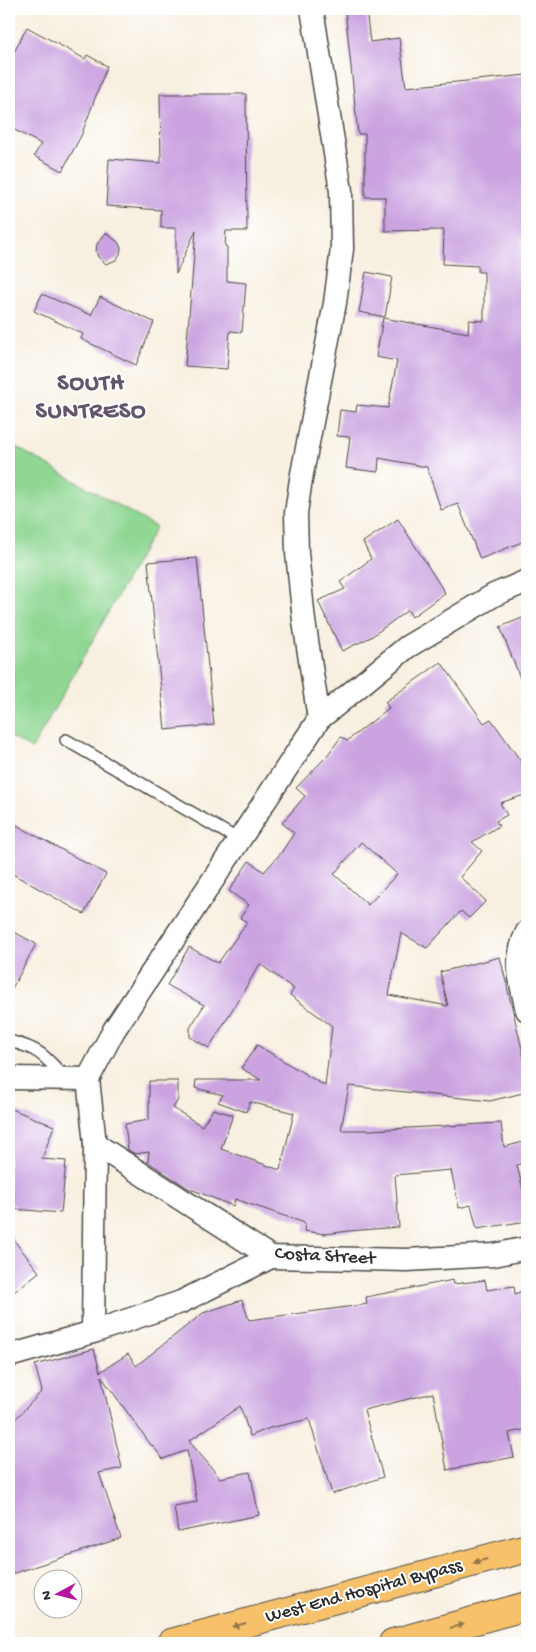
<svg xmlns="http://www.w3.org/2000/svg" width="536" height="1652" viewBox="0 0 536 1652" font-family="'Gochi Hand',sans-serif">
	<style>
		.green { fill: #8fd793; stroke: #5d815f }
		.building { fill: #caa3e0; fill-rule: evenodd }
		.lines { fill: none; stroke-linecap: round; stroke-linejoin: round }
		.lane-casing { stroke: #4a4846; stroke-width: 14 }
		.street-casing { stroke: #4a4846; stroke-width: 25 }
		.highway-casing { stroke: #4a4846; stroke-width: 30 }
		.lane { stroke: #fff; stroke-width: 11 }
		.street { stroke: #fff; stroke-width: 22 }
		.highway { stroke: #f6c16b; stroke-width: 28 }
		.oneway { fill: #90764b }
		.labels { text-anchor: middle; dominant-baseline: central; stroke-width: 4; stroke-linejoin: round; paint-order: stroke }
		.street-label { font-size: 19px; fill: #2b2b2b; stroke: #fff }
		.district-label { font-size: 24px; font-weight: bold; letter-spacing: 1px; fill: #63556a; stroke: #fff }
	</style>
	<rect width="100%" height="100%" fill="#fff"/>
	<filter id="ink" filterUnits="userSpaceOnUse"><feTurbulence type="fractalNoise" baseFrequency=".02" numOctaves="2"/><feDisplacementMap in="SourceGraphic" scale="10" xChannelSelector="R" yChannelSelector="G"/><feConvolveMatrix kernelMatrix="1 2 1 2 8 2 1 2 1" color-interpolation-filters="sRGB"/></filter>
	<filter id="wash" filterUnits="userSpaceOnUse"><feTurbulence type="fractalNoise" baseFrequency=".0096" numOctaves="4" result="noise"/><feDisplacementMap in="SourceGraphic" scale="20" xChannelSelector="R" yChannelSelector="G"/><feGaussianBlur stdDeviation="1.12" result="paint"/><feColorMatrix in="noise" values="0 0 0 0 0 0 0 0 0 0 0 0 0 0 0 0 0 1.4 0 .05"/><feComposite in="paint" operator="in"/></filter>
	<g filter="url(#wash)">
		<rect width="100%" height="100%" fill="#f7efdf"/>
		<path class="green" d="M16,447L156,527L32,749L9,736V460Z"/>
		<g id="blocks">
			<g class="building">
				<path d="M345,9H366L370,42L399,38L406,87L527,75V236L522,237L524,285H527V540L480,559L458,504L441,510L427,467L379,458L378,472L346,468L350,437L337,436L340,410L356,412L357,405L388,408L397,361L376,357L383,318L468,333L469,320L484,321V272H478V266L443,264L444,230L385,231V197H365V134H358Z"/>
				<path d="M27,27L85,59L87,55L107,66L81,136L62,171L34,156L41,144L9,127V62Z"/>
				<path d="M160,94H246L247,231H226L225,246L227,247V281L246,283L242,332L230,331L227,369L185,366L196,230L176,274V228H161V210L106,206L109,159L161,163Z"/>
				<path d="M106,233L118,242L121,248L120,254L116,260L106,264L98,257L96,251L97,244Z"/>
				<path d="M366,272L392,277L385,317L359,312Z"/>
				<path d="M42,294L91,315L100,297L154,322L136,365L81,339L83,334L34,311Z"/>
				<path d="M398,519L445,593L412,617L408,610L371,637L342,651L318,601L345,589L340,582L371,559L363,542Z"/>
				<path d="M197,558L214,725L165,730L148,562Z"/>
				<path d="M527,616V693H526L500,627Z"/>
				<path d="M441,662L484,723L491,719L522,763L527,779V794L500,803L507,815L496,821L499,826L472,842L482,851L460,877L486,901L469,918L461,911L427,948L401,933L389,995L448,1006L440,972L500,957L527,1070V1092L490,1101L349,1086L341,1130H371L501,1123L504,1147L527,1141V1162L517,1165L524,1194L527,1221L477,1229L471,1205L459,1208L451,1170L395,1175L399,1227L349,1231L325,1234L304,1231L305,1223L235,1199L233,1206L188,1188L148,1162L149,1152L135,1154L128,1150L125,1124L149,1120V1081H178V1100L173,1108L202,1126L213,1109L233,1115L221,1149L280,1170L294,1113L250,1102L246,1112L218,1102L223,1095L195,1088L196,1080H261L241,1068L257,1045L325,1086L332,1026L290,995L294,989L260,964L209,1048L190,1037V1028L204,1005L167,985L189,947L218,963L247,922L240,918L249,905L229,891L249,861L264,872L281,853L294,833L282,823L305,796L296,788L326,757L341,737L347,741L389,708L385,702ZM361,842L397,874L368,905L334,874Z"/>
				<path d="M9,821L106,874L84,914L9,872Z"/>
				<path d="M9,929L36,944L9,994Z"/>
				<path d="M9,1108L54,1126L42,1159L66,1161L61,1213L14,1209L15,1205L9,1204Z"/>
				<path d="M9,1234L39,1272L9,1296Z"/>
				<path d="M453,1280L454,1284L485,1280L487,1290L514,1286L515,1294L527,1289V1429L509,1433L514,1457L447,1470L433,1393L364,1410L383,1477L332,1494L309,1419L270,1428L250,1436L240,1406L189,1441L220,1478L250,1472L259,1515L178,1532L174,1506L197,1502L187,1450L163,1459L152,1445H151L101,1376L122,1468L99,1473L121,1538L9,1575V1426L42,1391L35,1365L94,1349L100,1372L128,1354L136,1366L203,1313L242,1300L249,1320L362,1305L367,1304L366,1297Z"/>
			</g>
		</g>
	</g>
	<g filter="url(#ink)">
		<use href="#blocks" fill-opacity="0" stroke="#4a4846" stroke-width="1"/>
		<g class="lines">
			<defs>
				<g id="lane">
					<path d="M66,740L239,840"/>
					<path d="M9,1041C38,1048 44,1055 64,1077"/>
				</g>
				<g id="street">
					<path d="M312,9L341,191L342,249L335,303L301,479L296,513L297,553L304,621L319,719"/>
					<path d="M527,932C513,960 520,981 527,1010"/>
					<path d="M9,1078L88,1079"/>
					<path d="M95,1144L271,1257L407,1260L494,1255L527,1248"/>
					<path d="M93,1332L95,1144L88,1079L114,1030L319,719L407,647L494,595L527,581"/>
					<path d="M9,1356L93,1332L181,1302L271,1257"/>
				</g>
				<g id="highway">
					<path d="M171,1643L527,1548"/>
					<path d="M393,1643L527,1606"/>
				</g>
			</defs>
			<use href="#lane" class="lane-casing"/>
			<use href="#street" class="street-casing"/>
			<use href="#highway" class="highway-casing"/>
			<use href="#lane" class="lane"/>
			<use href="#street" class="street"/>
			<use href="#highway" class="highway"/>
		</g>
		<defs><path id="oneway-solid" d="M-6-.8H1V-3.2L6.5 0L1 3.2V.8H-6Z" transform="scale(1.25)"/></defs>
		<g class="oneway">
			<use href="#oneway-solid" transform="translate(480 1561) rotate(165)"/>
			<use href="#oneway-solid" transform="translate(239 1625) rotate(165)"/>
			<use href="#oneway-solid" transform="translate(457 1626) rotate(-15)"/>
		</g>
	</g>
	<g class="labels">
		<g class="street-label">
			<text transform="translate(325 1257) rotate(3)">Costa Street</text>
			<text transform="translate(364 1592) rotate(-15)">West End Hospital Bypass</text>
		</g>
		<g class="district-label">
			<text x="91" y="384">SOUTH<tspan x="91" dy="28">SUNTRESO</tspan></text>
		</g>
	</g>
	<rect width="536" height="1652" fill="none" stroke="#fff" stroke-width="30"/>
	<g transform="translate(58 1594) rotate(263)"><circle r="24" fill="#ffffff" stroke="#aaaaaa"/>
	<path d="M0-4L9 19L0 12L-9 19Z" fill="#b5179e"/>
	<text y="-8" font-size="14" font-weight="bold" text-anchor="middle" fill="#2b2b2b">N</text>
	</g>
</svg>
